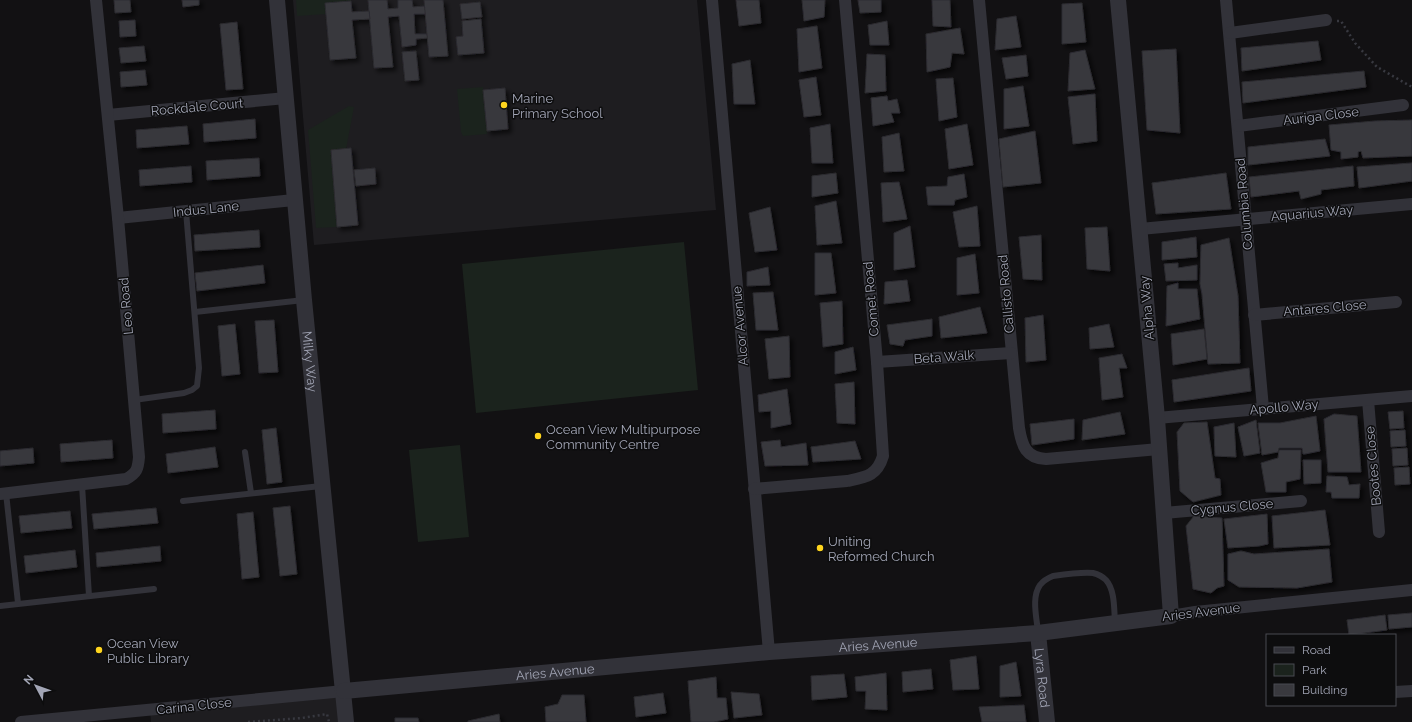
<svg xmlns="http://www.w3.org/2000/svg" width="1412" height="722" viewBox="0 0 1412 722" font-family="Raleway,sans-serif">
	<style>
		.built { fill: #1e1d20 }
		.green { fill: #1b231d }
		.building { fill: #39393e; stroke: #2c2b30; filter: url(#shadow) }
		.lines { fill: none; stroke-linecap: round; stroke-linejoin: round }
		.path { stroke: #383940; stroke-width: 2.5; stroke-dasharray: 2 3; stroke-linecap: butt }
		.service { stroke: #323239; stroke-width: 6 }
		.minor { stroke: #323239; stroke-width: 12 }
		.tertiary { stroke: #323239; stroke-width: 16 }
		.poi-dot { fill: #ffd51e; stroke: #0d0d0e; stroke-width: 1.5 }
		.labels { text-anchor: middle; dominant-baseline: central; stroke-width: 3; stroke-linejoin: round; paint-order: stroke }
		.poi-label { font-size: 13px; fill: #a2a5b5; stroke: #0d0d0e; text-anchor: start }
		.street-label { font-size: 13px; fill: #a2a5b5; stroke: #0d0d0e }
	</style>
	<defs>
		<filter id="shadow"><feDropShadow dx="3.5" dy="3.5" stdDeviation="2" flood-color="#0009"/></filter>
	</defs>
	<rect width="100%" height="100%" fill="#121113"/>
	<g class="built">
		<path d="M293,0H697L716,210L314,245Z"/>
		<path d="M344,691L346,722H151L150,710Z"/>
	</g>
	<g class="green">
		<path d="M296,0H351V1L325,3L326,14L297,16Z"/>
		<path d="M483,87L487,134L463,136L461,132L457,89Z"/>
		<path d="M349,106L354,107L346,149L331,150L337,227L316,228L308,130Z"/>
		<path d="M684,242L698,390L476,413L462,264Z"/>
		<path d="M460,445L469,537L418,542L409,450Z"/>
	</g>
	<g class="building">
		<path d="M114,0H130L131,12L115,13Z"/>
		<path d="M182,0H199V5L183,7Z"/>
		<path d="M368,0H387L388,9L398,8V0H412L413,7L425,6L426,14H414L415,34H427L428,38L416,39V45L402,47L399,16L388,17L393,67L374,68Z"/>
		<path d="M424,0H443L448,56L429,57Z"/>
		<path d="M736,0H759L761,23L739,26Z"/>
		<path d="M802,0H825L824,17L804,21Z"/>
		<path d="M858,0H881V12L860,13Z"/>
		<path d="M932,0H950L951,27L933,26Z"/>
		<path d="M351,1L352,12L369,11L370,19L352,20L356,58L330,60L325,3Z"/>
		<path d="M480,2L482,17L462,19L460,4Z"/>
		<path d="M1082,3L1086,42L1062,44V4Z"/>
		<path d="M1016,16L1021,47L995,50L997,19Z"/>
		<path d="M481,19L484,53L458,55L456,37L463,36L462,21Z"/>
		<path d="M135,20L136,36L120,37L119,21Z"/>
		<path d="M887,21L889,45H870L868,25Z"/>
		<path d="M237,22L243,89L226,90L220,24Z"/>
		<path d="M817,26L822,68L799,72L797,29Z"/>
		<path d="M960,28L964,54L952,53L950,67L927,72L926,34Z"/>
		<path d="M1318,41L1321,60L1242,71L1241,48Z"/>
		<path d="M144,46L146,61L121,63L119,48Z"/>
		<path d="M1176,49L1180,133L1147,130L1142,51Z"/>
		<path d="M1085,50L1095,89L1068,91L1070,53Z"/>
		<path d="M416,51L419,80L405,81L402,52Z"/>
		<path d="M867,54L885,55L886,91L865,93Z"/>
		<path d="M1026,55L1028,76L1006,79L1002,58Z"/>
		<path d="M750,60L755,104H734L732,64Z"/>
		<path d="M145,70L147,85L121,87L120,72Z"/>
		<path d="M1364,71L1366,87L1243,103L1242,82Z"/>
		<path d="M816,77L821,115L804,117L799,80Z"/>
		<path d="M953,78L957,117L939,121L936,79Z"/>
		<path d="M1023,86L1029,126L1004,129V89Z"/>
		<path d="M505,88L508,129L487,131L483,90Z"/>
		<path d="M1095,94L1097,141L1073,144L1068,97Z"/>
		<path d="M887,96L888,101L897,99L900,113H891L894,122L873,126L871,98Z"/>
		<path d="M255,119L256,138L204,142L203,124Z"/>
		<path d="M1412,120V156L1363,158L1361,151L1358,152V157L1341,159V152L1331,150L1329,125L1375,121Z"/>
		<path d="M830,124L833,163H812L810,128Z"/>
		<path d="M967,124L973,165L949,169L945,129Z"/>
		<path d="M187,126L189,144L137,148L136,130Z"/>
		<path d="M1035,131L1041,183L1003,187L999,139Z"/>
		<path d="M899,133L904,171L884,172L882,137Z"/>
		<path d="M1325,139L1330,156L1248,165V147Z"/>
		<path d="M351,148L358,225L337,227L331,150Z"/>
		<path d="M259,158L260,176L207,180L206,161Z"/>
		<path d="M1412,163V181L1359,188L1357,167Z"/>
		<path d="M191,166L192,182L140,186L139,170Z"/>
		<path d="M1353,166L1354,186L1321,190V194L1301,199L1299,191L1251,197L1249,177Z"/>
		<path d="M375,168L376,184L356,186L354,170Z"/>
		<path d="M836,173L838,193L812,197V176Z"/>
		<path d="M1226,173L1231,209L1156,214L1152,183Z"/>
		<path d="M964,174L967,197L955,200L954,205H928L926,187L947,186L948,177Z"/>
		<path d="M899,182L907,219L883,222L881,183Z"/>
		<path d="M836,201L842,243L817,245L815,206Z"/>
		<path d="M977,206L980,246L959,247L953,212Z"/>
		<path d="M770,207L777,250L755,252L749,213Z"/>
		<path d="M910,226L915,267L894,270V233Z"/>
		<path d="M1107,227L1110,271L1087,269L1085,228Z"/>
		<path d="M259,230L260,247L195,251L194,235Z"/>
		<path d="M1041,235L1042,280L1023,279L1019,237Z"/>
		<path d="M1196,237L1197,257L1162,260V242Z"/>
		<path d="M1229,238L1238,296L1240,363L1208,364L1202,294L1200,284L1201,245Z"/>
		<path d="M815,253H831L836,293L815,295Z"/>
		<path d="M975,254L979,293L957,295V258Z"/>
		<path d="M1178,263V268L1197,265V280L1166,281L1164,264Z"/>
		<path d="M263,265L265,283L197,291L195,273Z"/>
		<path d="M768,267L770,285L747,286V272Z"/>
		<path d="M907,280L910,301L884,304L885,282Z"/>
		<path d="M1178,283V289H1197L1200,319L1166,326L1167,286Z"/>
		<path d="M773,292L778,330H756L753,293Z"/>
		<path d="M842,301L843,344L823,347L820,303Z"/>
		<path d="M980,307L987,333L941,338L939,317Z"/>
		<path d="M1043,315L1046,360L1026,362L1025,318Z"/>
		<path d="M932,319V336L905,340L903,346L890,344L887,325Z"/>
		<path d="M274,320L278,372L259,373L255,321Z"/>
		<path d="M235,324L240,374L222,376L218,326Z"/>
		<path d="M1109,324L1114,347L1090,349L1089,328Z"/>
		<path d="M1204,329L1207,359L1173,365L1171,334Z"/>
		<path d="M789,336L790,377L769,379L765,339Z"/>
		<path d="M853,347L856,370L835,374V352Z"/>
		<path d="M1122,354L1127,368H1119L1123,397L1102,400L1099,358Z"/>
		<path d="M1249,368L1251,391L1174,402L1172,380Z"/>
		<path d="M854,382L855,424L837,423L835,384Z"/>
		<path d="M787,389L791,424L771,428V411L759,412L758,395Z"/>
		<path d="M215,410L216,429L163,433L162,414Z"/>
		<path d="M1403,411L1404,428L1390,429L1388,412Z"/>
		<path d="M1120,412L1125,434L1082,440L1083,420Z"/>
		<path d="M1334,414L1357,416L1361,472H1328L1324,419Z"/>
		<path d="M1316,416L1320,451L1305,454H1303L1302,448H1279L1278,452L1262,455L1258,423H1280Z"/>
		<path d="M1074,419V439L1032,445L1030,424Z"/>
		<path d="M1256,420L1260,453L1244,456L1238,427Z"/>
		<path d="M1207,422L1215,478L1220,479L1221,495L1193,502L1180,491L1177,432L1184,423Z"/>
		<path d="M1234,423L1236,457L1215,456L1214,427Z"/>
		<path d="M276,428L282,482L267,484L262,430Z"/>
		<path d="M1405,430L1406,446L1391,447L1390,431Z"/>
		<path d="M112,440L113,458L61,462L60,444Z"/>
		<path d="M780,440L781,447L806,443L808,465L765,466L761,442Z"/>
		<path d="M855,441L861,459L813,462L811,447Z"/>
		<path d="M215,447L218,467L168,473L166,454Z"/>
		<path d="M33,448L34,463L0,466V451Z"/>
		<path d="M1407,448L1408,465L1393,466L1392,449Z"/>
		<path d="M1279,450H1301L1300,479L1286,482V492H1266L1261,463L1278,458Z"/>
		<path d="M1303,460H1321V483L1304,484Z"/>
		<path d="M1409,467L1410,484L1395,485L1394,468Z"/>
		<path d="M1327,476L1347,477L1349,485L1360,484L1359,498H1332L1331,492H1326Z"/>
		<path d="M290,506L297,574L280,576L273,508Z"/>
		<path d="M156,508L158,523L94,529L92,514Z"/>
		<path d="M1325,510L1330,545L1274,548L1272,516Z"/>
		<path d="M70,511L72,528L21,533L19,516Z"/>
		<path d="M253,512L259,577L242,579L237,514Z"/>
		<path d="M1267,514L1268,544L1259,546L1228,548L1224,519Z"/>
		<path d="M1194,516L1222,518L1224,586L1217,588L1211,593L1193,589L1186,526Z"/>
		<path d="M160,546L161,561L97,567L96,553Z"/>
		<path d="M1329,549L1332,582L1297,588L1239,587L1228,580V554L1241,551L1254,554Z"/>
		<path d="M75,550L77,567L26,573L24,556Z"/>
		<path d="M1412,613V627L1389,629L1388,615Z"/>
		<path d="M1385,615L1387,630L1349,635L1347,620Z"/>
		<path d="M976,656L979,689L953,690L950,660Z"/>
		<path d="M1016,662L1021,696L1000,697V666Z"/>
		<path d="M931,669L933,689L903,692L902,672Z"/>
		<path d="M886,673L887,710L865,709L866,691H856L855,677Z"/>
		<path d="M844,674L847,697L812,700L811,676Z"/>
		<path d="M716,677L717,698H726L728,719L714,722H691L688,681Z"/>
		<path d="M731,692L759,694L762,715L734,718Z"/>
		<path d="M663,693L666,713L636,717L634,697Z"/>
		<path d="M562,695H584L586,722H546L545,707L558,704Z"/>
		<path d="M1024,705L1026,722H982L979,707Z"/>
		<path d="M499,714L500,722H468V721Z"/>
		<path d="M395,718H418L419,722H395Z"/>
	</g>
	<g class="lines">
		<g class="path">
			<path d="M1337,21H1341L1355,43L1377,67L1412,87"/>
			<path d="M248,722L302,718L327,714L329,722"/>
		</g>
		<g class="service">
			<path d="M195,312L304,300"/>
			<path d="M134,400L184,393L192,390L197,386L199,368L186,211"/>
			<path d="M245,452L251,493"/>
			<path d="M82,485L89,596"/>
			<path d="M6,493L18,603"/>
			<path d="M183,501L321,486"/>
			<path d="M0,606L154,589"/>
			<path d="M1038,633C1037,618 1031,598 1040,585C1043,581 1048,578 1053,576C1060,575 1085,572 1093,573C1097,574 1103,577 1106,580C1115,590 1114,609 1115,622"/>
		</g>
		<g class="minor">
			<path d="M712,0L769,652"/>
			<path d="M979,0L1019,428C1022,446 1026,458 1046,459L1159,449"/>
			<path d="M1226,0L1263,408"/>
			<path d="M1230,33L1326,20"/>
			<path d="M108,115L286,98"/>
			<path d="M1238,126L1403,105"/>
			<path d="M118,218L294,200"/>
			<path d="M1140,229L1412,204"/>
			<path d="M1254,315L1396,302"/>
			<path d="M877,362L1011,353"/>
			<path d="M1368,400L1379,532"/>
			<path d="M1157,418L1412,396"/>
			<path d="M754,489L847,481C866,477 877,476 883,456L877,362L845,0"/>
			<path d="M0,494L126,479C137,473 138,469 139,457L118,218L96,0"/>
			<path d="M1164,513L1301,501"/>
			<path d="M1171,616L1195,612L1412,590"/>
			<path d="M1395,692L1412,691"/>
			<path d="M21,722L344,691"/>
		</g>
		<g class="tertiary">
			<path id="s1" d="M277,0L304,300L346,722"/>
			<path id="s2" d="M1038,633L1047,722"/>
			<path id="s3" d="M344,691L769,652L1038,633L1171,616L1157,418L1118,0"/>
		</g>
	</g>
	<g class="poi-dot">
		<circle cx="504" cy="105" r="4"/>
		<circle cx="538" cy="436" r="4"/>
		<circle cx="820" cy="548" r="4"/>
		<circle cx="99" cy="650" r="4"/>
	</g>
	<g class="labels">
		<g class="poi-label">
			<text x="512" y="98">Marine<tspan x="512" dy="15">Primary School</tspan></text>
			<text x="546" y="429">Ocean View Multipurpose<tspan x="546" dy="15">Community Centre</tspan></text>
			<text x="828" y="541">Uniting<tspan x="828" dy="15">Reformed Church</tspan></text>
			<text x="107" y="643">Ocean View<tspan x="107" dy="15">Public Library</tspan></text>
		</g>
		<g class="street-label">
			<text transform="translate(197 107) rotate(-5)">Rockdale Court</text>
			<text transform="translate(1321 116) rotate(-7)">Auriga Close</text>
			<text transform="translate(1244 204) rotate(-95)">Columbia Road</text>
			<text transform="translate(206 209) rotate(-6)">Indus Lane</text>
			<text transform="translate(1312 213) rotate(-5)">Aquarius Way</text>
			<text transform="translate(1006 294) rotate(-95)">Callisto Road</text>
			<text transform="translate(871 299) rotate(-95)">Comet Road</text>
			<text transform="translate(126 306) rotate(-95)">Leo Road</text>
			<text transform="translate(1147 308) rotate(-95)">Alpha Way</text>
			<text transform="translate(1325 308) rotate(-5)">Antares Close</text>
			<text transform="translate(740 326) rotate(-95)">Alcor Avenue</text>
			<text transform="translate(944 357) rotate(-4)">Beta Walk</text>
			<text stroke="none"><textPath href="#s1" startOffset="363">Milky Way</textPath></text>
			<text transform="translate(1284 407) rotate(-5)">Apollo Way</text>
			<text transform="translate(1373 466) rotate(-95)">Bootes Close</text>
			<text transform="translate(1232 507) rotate(-5)">Cygnus Close</text>
			<text transform="translate(1201 612) rotate(-7)">Aries Avenue</text>
			<text stroke="none"><textPath href="#s3" startOffset="536">Aries Avenue</textPath></text>
			<text stroke="none"><textPath href="#s3" startOffset="212">Aries Avenue</textPath></text>
			<text stroke="none"><textPath href="#s2" startOffset="45">Lyra Road</textPath></text>
			<text transform="translate(194 706) rotate(-6)">Carina Close</text>
		</g>
	</g>
	<rect x="1266" y="634" width="130" height="72" fill="#0d0d0e" stroke="#494a51"/>
	<rect x="1274" y="647" width="20" height="6" fill="#323239" stroke="#494a51"/>
	<text x="1302" y="654" font-size="12" fill="#a2a5b5">Road</text>
	<rect x="1274" y="664" width="20" height="12" fill="#1b231d" stroke="#494a51"/>
	<text x="1302" y="674" font-size="12" fill="#a2a5b5">Park</text>
	<rect x="1274" y="684" width="20" height="12" fill="#39393e" stroke="#494a51"/>
	<text x="1302" y="694" font-size="12" fill="#a2a5b5">Building</text>
	<g transform="translate(36 686) rotate(311)" stroke="#0d0d0e" stroke-width="3" paint-order="stroke">
	<path d="M0-3L7 15L0 10L-7 15Z" fill="#a2a5b5"/>
	<text y="-6" font-size="11" font-weight="bold" text-anchor="middle" fill="#a2a5b5">N</text>
	</g>
</svg>
